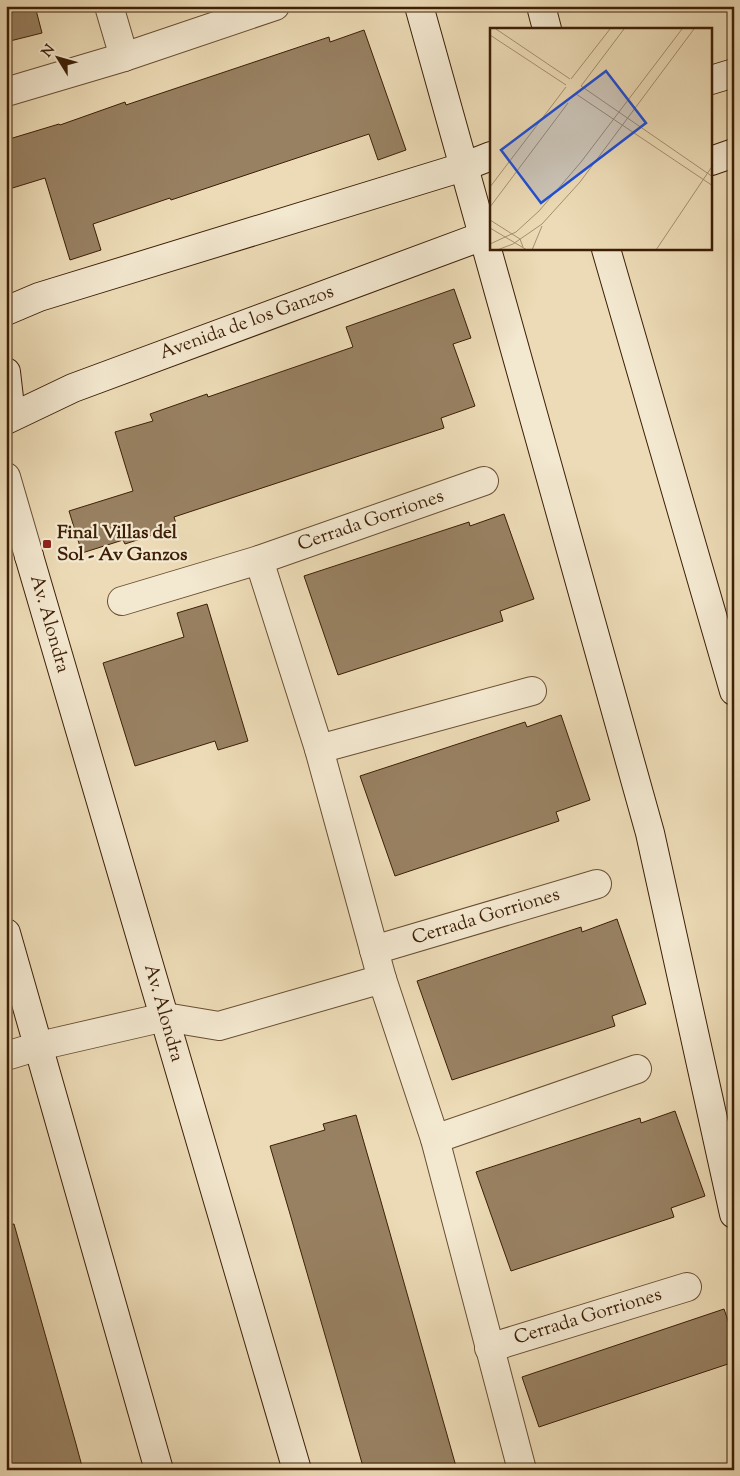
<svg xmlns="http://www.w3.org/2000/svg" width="740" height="1476" viewBox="0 0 740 1476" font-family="'Sorts Mill Goudy',serif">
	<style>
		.building { fill: #988162; stroke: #3d1f06 }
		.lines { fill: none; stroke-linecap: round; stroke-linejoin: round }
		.street-casing { stroke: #694e32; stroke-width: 30 }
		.secondary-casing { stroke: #3d1f06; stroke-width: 30 }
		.street { stroke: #f3e8d0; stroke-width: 28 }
		.secondary { stroke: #f3e8d0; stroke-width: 28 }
		.poi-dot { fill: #8f2418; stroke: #f3e8d0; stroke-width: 2 }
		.labels { text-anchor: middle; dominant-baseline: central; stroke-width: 4.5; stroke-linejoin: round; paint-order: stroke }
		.street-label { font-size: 19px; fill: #3d1f06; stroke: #f3e8d0 }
		.poi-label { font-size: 19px; font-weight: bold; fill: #3d1f06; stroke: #f3e8d0; text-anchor: start }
		.inset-road { fill: none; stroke: #a69070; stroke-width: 1 }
		.view { fill: #1d4ed8; fill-opacity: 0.15; stroke: #1d4ed8; stroke-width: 2.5 }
		.inset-edge { fill: none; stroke: #3d1f06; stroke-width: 2.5 }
	</style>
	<rect width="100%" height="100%" fill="#ecdbb6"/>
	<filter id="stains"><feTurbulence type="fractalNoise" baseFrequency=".004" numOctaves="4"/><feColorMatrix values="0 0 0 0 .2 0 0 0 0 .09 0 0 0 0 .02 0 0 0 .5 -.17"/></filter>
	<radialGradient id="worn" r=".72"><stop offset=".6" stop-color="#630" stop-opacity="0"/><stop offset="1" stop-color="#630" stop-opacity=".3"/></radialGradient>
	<g class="building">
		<path d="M6,6H35L42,33L6,42Z"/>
		<path d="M364,30L406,150L378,160L369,134L171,200L170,198L93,224L101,250L70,260L45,178L6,190V140L59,124L60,125L125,102L126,105L329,37L330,42Z"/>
		<path d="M454,289L471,338L453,344L475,406L441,418L444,428L174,517L177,527L125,544L123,540L82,553L69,511L133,491L115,432L153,421L150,414L207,394L208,397L353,347L346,327Z"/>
		<path d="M504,514L534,599L500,611L503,621L338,675L304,576L469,522L470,526Z"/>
		<path d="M207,604L248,741L218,750L215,741L135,766L103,663L184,637L177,613Z"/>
		<path d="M561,715L590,800L556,812L559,821L395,876L360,776L525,722L527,727Z"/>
		<path d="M617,919L646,1004L612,1016L615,1026L452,1080L417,981L581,927L582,932Z"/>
		<path d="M675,1111L705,1196L671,1208L674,1217L511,1271L476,1172L640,1118L641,1123Z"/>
		<path d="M356,1115L380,1198L457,1470H364L290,1214L270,1146L325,1130L323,1124Z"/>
		<path d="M14,1224L76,1444L83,1470H6V1225Z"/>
		<path d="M724,1309L734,1338V1362L539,1427L522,1377Z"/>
	</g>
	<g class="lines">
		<defs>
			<g id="street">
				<path d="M109,6L124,57"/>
				<path d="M6,92L124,57L275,6"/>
				<path d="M6,477L29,556"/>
				<path d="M259,560L319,749L382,979L435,1139L522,1470"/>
				<path d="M122,601L259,560L484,481"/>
				<path d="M319,749L532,691"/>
				<path d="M374,950L597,884"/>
				<path d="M6,1056L39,1046L165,1017L219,1026L382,979"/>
				<path d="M435,1139L637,1069"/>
				<path d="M489,1348L687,1287"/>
			</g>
			<g id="secondary">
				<path d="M419,6L650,833L734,1214"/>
				<path d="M541,6L547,29"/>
				<path d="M711,80L734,73"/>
				<path d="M711,161L734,153"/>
				<path d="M606,249L734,691"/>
				<path d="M6,311L39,297L463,167L491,156"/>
				<path d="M6,372L9,398L6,418"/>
				<path d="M6,420L73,388L491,233"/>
				<path d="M29,556L297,1470"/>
				<path d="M6,933L159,1470"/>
			</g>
		</defs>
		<use href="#street" class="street-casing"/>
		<use href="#secondary" class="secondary-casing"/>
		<use href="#street" class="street"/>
		<use href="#secondary" class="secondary"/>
	</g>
	<rect class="poi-dot" x="42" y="539" width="10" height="10" rx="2.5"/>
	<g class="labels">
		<g class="street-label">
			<text transform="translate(247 323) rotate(-20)">Avenida de los Ganzos</text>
			<text transform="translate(371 521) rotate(-19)">Cerrada Gorriones</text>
			<text transform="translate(49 624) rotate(74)">Av. Alondra</text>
			<text transform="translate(486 917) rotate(-17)">Cerrada Gorriones</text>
			<text transform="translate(163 1013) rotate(74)">Av. Alondra</text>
			<text transform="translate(588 1317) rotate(-17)">Cerrada Gorriones</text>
		</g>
		<g class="poi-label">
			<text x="57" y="533">Final Villas del<tspan x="57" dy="22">Sol - Av Ganzos</tspan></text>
		</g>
	</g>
	<g transform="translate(490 28)">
		<rect width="222" height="222" fill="#ecdbb6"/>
		<path class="inset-road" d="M6,1L80,51M0,7L76,57M81,51L120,1M91,58L223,149M91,58L134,1M86,66L223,158M0,159L76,59M0,179L78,75M0,192L30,211L33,219M0,200L37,222M0,216L26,204L49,183L91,134L192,1M7,222L23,216L52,196L90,154L204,1M42,222L52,198M166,222L223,137"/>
		<path class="view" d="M116,43L156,95L51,175L11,122Z"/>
		<rect width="222" height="222" class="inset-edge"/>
	</g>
	<rect width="740" height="1476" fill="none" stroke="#ecdbb6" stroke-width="25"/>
	<rect x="8" y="8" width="725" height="1461" fill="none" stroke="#3d1f06" stroke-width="2.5"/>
	<rect x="12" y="12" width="715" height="1451" fill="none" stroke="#3d1f06"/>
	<g transform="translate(58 58) rotate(307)" stroke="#f3e8d0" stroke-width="4" paint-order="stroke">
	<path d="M0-4L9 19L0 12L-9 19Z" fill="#3d1f06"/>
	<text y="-8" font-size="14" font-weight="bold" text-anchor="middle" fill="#3d1f06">N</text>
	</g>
	<rect width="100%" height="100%" filter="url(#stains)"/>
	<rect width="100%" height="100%" fill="url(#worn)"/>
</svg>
